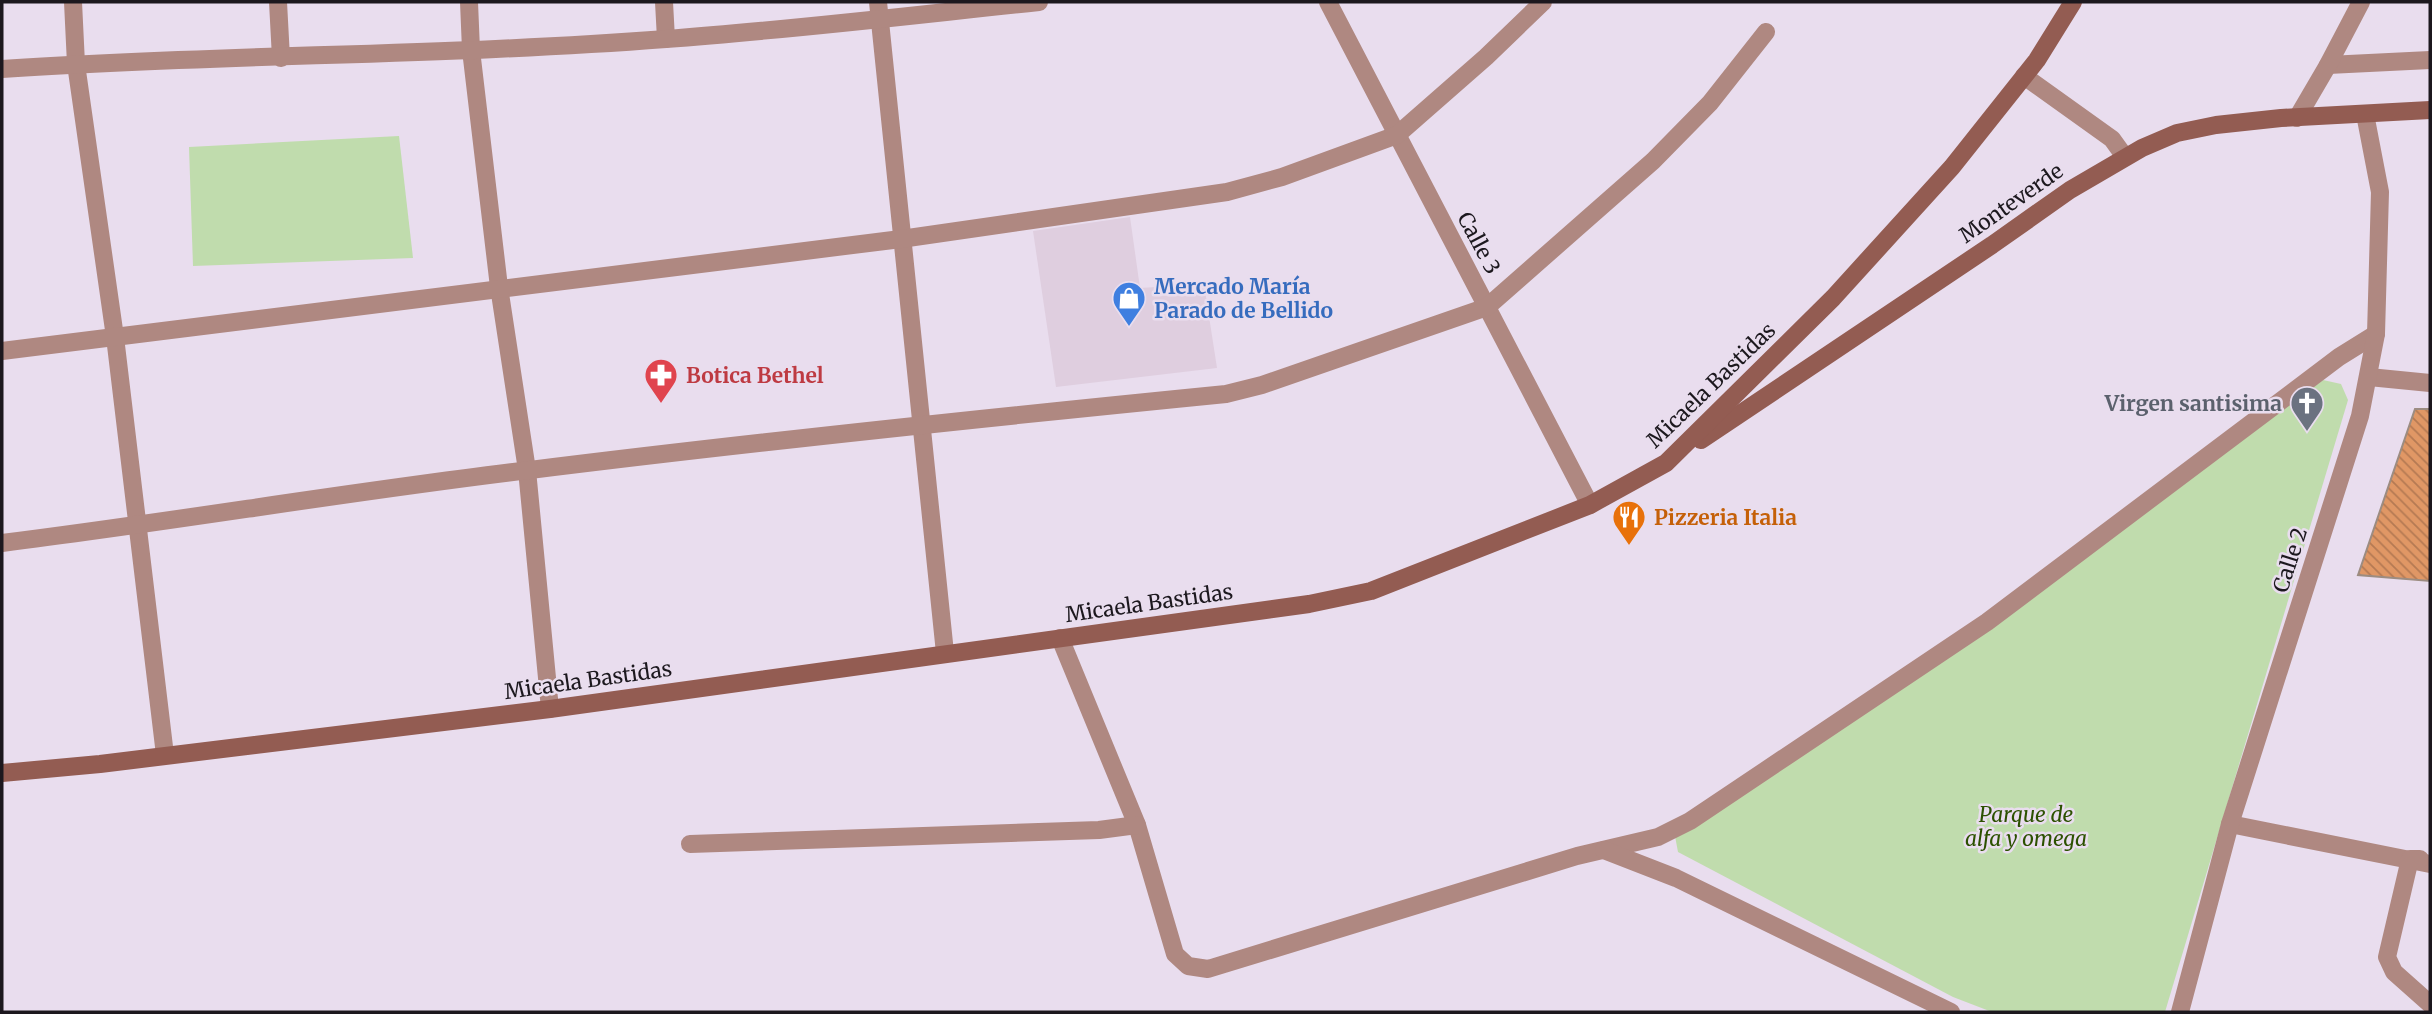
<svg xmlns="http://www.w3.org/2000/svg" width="2432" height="1014" viewBox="0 0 2432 1014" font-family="Merriweather,serif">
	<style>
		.commercial { fill: #dfcedf }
		.green { fill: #c0dcad }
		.building { fill: url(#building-back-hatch); stroke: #9c8c81; stroke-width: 2 }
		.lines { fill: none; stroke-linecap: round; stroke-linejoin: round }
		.street { stroke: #af8881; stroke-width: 18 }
		.secondary { stroke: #935c52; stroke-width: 18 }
		.labels { text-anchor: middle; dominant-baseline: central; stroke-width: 5; stroke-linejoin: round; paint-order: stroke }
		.street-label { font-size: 21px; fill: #1c181e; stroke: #e9ddee }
		.shop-label { font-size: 21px; font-weight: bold; fill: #366cbe; stroke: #e9ddee; text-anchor: start }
		.health-label { font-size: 21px; font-weight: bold; fill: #be3a42; stroke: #e9ddee; text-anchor: start }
		.worship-label { font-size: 21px; font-weight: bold; fill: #5b616d; stroke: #e9ddee; text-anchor: end }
		.food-label { font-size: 21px; font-weight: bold; fill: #c56008; stroke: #e9ddee; text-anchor: start }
		.park-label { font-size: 21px; font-style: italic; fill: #2c5100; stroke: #e9ddee }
	</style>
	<defs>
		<pattern id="building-back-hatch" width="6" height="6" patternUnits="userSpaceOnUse" patternTransform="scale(1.75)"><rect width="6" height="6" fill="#e09765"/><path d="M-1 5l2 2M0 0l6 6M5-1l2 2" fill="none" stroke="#b57a53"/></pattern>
	</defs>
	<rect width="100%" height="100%" fill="#e9ddee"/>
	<path class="commercial" d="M1130,217L1140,288L1204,284L1217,368L1056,387L1033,231Z"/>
	<g class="green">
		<path d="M399,136L413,258L193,266L189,147Z"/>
		<path d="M2323,380L2341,384L2348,400L2165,1012H1992L1953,997L1678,852L1675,836Z"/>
	</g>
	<path class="building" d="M2415,409H2430V581L2358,575Z"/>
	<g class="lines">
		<g class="street">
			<path d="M73,2L76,64L115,337L165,755"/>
			<path d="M278,2L281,58"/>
			<path d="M469,2L471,50L499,287L527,470L550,709"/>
			<path d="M664,2L666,39"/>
			<path d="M878,2L945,653"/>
			<path d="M1328,2L1590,505"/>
			<path d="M2328,65L2430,60"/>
			<path d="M2,69C223,54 445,56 666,39C790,30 915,15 1039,2"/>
			<path d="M2024,76L2112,139L2125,157"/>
			<path d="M2297,118L2328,65L2361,2"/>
			<path d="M2,351L901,239L1227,192L1282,177L1397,135L1486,57L1543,2"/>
			<path d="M2369,377L2430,383"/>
			<path d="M2,543C178,521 353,491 530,470C762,441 994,417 1226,394L1262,385L1487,307L1653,161L1710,103L1766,32"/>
			<path d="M1060,638L1137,825L1175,954L1188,966L1208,969L1577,856L1658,837L1690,821L1987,622L2339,357L2376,334"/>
			<path d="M2230,824L2430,864"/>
			<path d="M690,844L1099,830L1137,825"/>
			<path d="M1604,850L1676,878L1951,1012"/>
			<path d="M2420,859H2410L2387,957L2394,972L2430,1004"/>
			<path d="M2180,1012L2230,824L2360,416L2376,334L2380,192L2365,114"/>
		</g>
		<g class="secondary">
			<path d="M1701,440L1992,245L2070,190L2142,148L2177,133L2216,125L2281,118L2430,110"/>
			<path d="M2,773L100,764L550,709L1309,604L1371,591L1590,505L1666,463L1833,298L1952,167L2037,60L2073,2"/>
		</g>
	</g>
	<defs>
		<symbol id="shop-pin" viewBox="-11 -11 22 30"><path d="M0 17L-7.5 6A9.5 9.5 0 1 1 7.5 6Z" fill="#3f7fe0" stroke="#e9ddee"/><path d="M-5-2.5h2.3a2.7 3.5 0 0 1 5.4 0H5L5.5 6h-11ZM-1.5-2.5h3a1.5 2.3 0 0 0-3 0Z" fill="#fff"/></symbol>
		<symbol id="pharmacy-pin" viewBox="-11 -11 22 30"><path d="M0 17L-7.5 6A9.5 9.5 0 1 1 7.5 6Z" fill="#e0444e" stroke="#e9ddee"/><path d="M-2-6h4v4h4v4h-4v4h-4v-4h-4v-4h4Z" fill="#fff"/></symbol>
		<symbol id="church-pin" viewBox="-11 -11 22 30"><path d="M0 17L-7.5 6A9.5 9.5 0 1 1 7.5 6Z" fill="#6b7280" stroke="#e9ddee"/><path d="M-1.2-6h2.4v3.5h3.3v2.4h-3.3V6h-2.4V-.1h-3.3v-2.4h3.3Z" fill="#fff"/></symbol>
		<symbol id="restaurant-pin" viewBox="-11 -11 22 30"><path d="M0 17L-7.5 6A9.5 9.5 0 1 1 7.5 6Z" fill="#e8710a" stroke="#e9ddee"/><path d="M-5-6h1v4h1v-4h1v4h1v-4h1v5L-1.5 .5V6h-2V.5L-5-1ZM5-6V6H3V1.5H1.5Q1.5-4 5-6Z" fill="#fff"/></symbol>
	</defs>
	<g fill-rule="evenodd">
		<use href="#shop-pin" x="1110" y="279" width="38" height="52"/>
		<use href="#pharmacy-pin" x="642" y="356" width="38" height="52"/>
		<use href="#church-pin" x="2288" y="384" width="38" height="52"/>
		<use href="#restaurant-pin" x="1610" y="498" width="38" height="52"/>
	</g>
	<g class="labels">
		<g class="street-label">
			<text transform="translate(2011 203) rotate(-35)">Monteverde</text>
			<text transform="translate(1479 243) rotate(62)">Calle 3</text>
			<text transform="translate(1711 385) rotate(-44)">Micaela Bastidas</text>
			<text transform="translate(2290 560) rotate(-72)">Calle 2</text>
			<text transform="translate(1149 603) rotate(-8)">Micaela Bastidas</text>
			<text transform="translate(588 680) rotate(-8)">Micaela Bastidas</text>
		</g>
		<g class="shop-label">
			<text x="1154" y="286">Mercado María<tspan x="1154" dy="24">Parado de Bellido</tspan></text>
		</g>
		<g class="health-label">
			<text x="686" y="375">Botica Bethel</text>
		</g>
		<g class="worship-label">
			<text x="2282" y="403">Virgen santisima</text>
		</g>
		<g class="food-label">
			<text x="1654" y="517">Pizzeria Italia</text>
		</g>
		<g class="park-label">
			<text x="2026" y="814">Parque de<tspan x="2026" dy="24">alfa y omega</tspan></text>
		</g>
	</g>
	<rect width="2432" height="1014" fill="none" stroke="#1c181e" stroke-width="7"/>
</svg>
